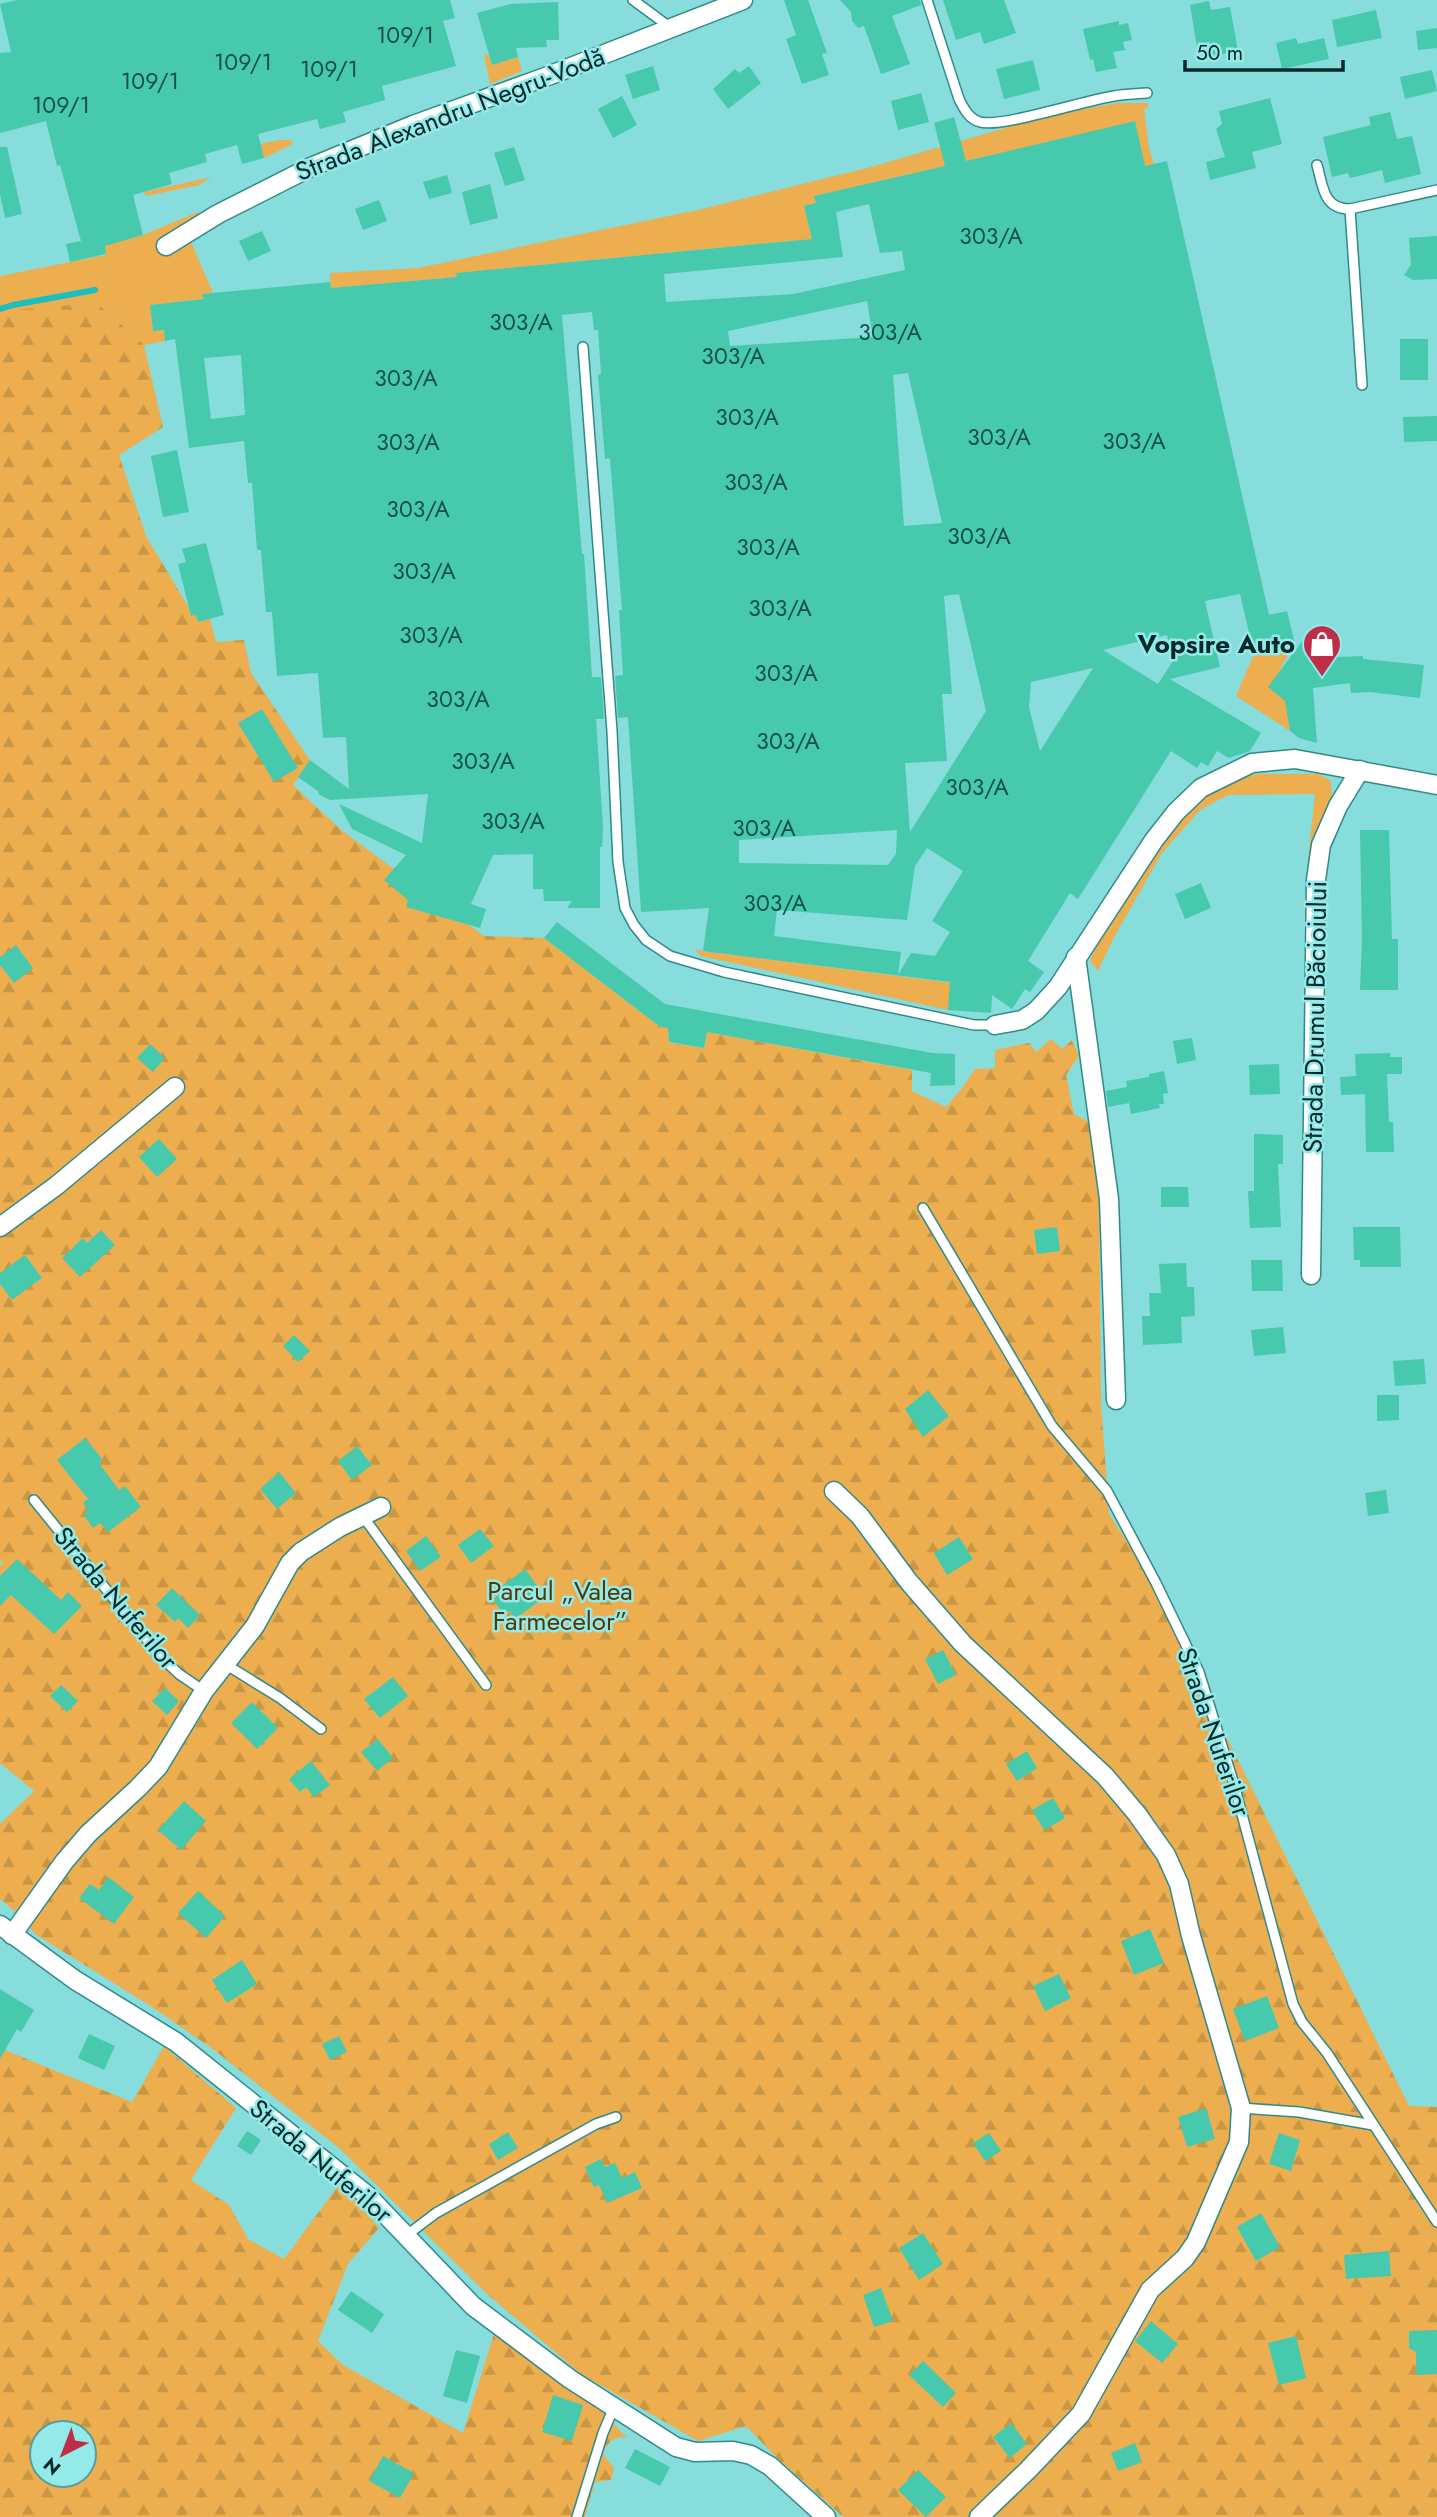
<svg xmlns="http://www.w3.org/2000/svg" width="1437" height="2517" viewBox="0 0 1437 2517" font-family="Jost,sans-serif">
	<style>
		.green { fill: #ecae4e }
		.forest { fill: url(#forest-firs); fill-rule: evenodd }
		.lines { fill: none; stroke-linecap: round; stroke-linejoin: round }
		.stream { stroke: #1dbec0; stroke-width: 6 }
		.building { fill: #47c9ad; fill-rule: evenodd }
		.lane-casing { stroke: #31898a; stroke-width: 12 }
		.street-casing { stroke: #31898a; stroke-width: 21 }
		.lane { stroke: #fff; stroke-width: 9 }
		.street { stroke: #fff; stroke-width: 18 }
		.labels { text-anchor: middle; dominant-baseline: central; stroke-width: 5; stroke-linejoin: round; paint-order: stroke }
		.number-label { font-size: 23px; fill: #14514b }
		.street-label { font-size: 26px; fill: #03292a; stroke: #94e9e9 }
		.poi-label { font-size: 26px; font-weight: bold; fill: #03292a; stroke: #94e9e9; text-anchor: end }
		.park-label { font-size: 26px; fill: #543907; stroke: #94e9e9 }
	</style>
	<defs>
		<pattern id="forest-firs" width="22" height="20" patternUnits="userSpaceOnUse" patternTransform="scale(1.75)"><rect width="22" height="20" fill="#ecae4e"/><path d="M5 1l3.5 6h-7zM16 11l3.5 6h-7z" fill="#c99644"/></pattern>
	</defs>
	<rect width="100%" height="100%" fill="#87dcdc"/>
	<g class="green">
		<path d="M488,54L492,65L518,57L522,71L490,84L484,55Z"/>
		<path d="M1118,103H1148V108L1144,109L1149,149L1154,164L1127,170L1134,122L815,196L816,203L804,206L812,239L457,273V277L331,288L330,273L418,268L698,210L871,167L1050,115Z"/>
		<path d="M280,140H291L293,144L264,158L260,144Z"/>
		<path d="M211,177L199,185L146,196L144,192Z"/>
		<path d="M198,212L202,217L189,237L213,293L203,294L204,299L150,305L153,331L164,330L165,341L144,345L97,303L0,312V276L106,255L105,245L143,235Z"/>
		<path d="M1295,644L1281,667L1290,731L1236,696L1254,654Z"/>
		<path d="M1257,774H1319L1331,781L1332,803L1307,868L1315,794L1228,795L1200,810L1162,853L1113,939L1098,971L1090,961C1110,916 1170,817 1212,791C1225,783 1242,778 1257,774Z"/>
		<path d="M694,949L703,951L992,988L950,992L948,1010L701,956Z"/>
	</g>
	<g class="forest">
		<path d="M97,303L144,345L163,427L119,455L146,536L189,608L191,616L196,615L198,622L210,619L216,642L244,640L251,673L310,760L293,785L340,829L484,936L544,938L659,1026L668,1028L670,1043L704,1048L707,1032L912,1070V1091L946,1107L962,1088L975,1069L995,1068V1050L1029,1043L1036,1052L1051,1039L1062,1049L1072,1040L1079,1056L1066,1075L1074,1114L1089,1122L1099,1192L1101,1402L1109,1514L1139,1560L1409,2106L1437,2107V2517H843L777,2458L746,2426L698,2441L581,2374L487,2294L338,2147L210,2047L152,2007L35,1934L18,1914L0,1899V1824L34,1791L0,1763V1566L3,1563L0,1560V311Z"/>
		<path d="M164,2046L236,2108L191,2180L229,2205L248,2239L284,2259L338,2186L357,2200L379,2228L348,2264L318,2341L343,2365L463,2433L494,2334L599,2408L627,2438C614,2435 608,2442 603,2454L614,2468L611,2480L595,2482L585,2517H0V2048L132,2102ZM42,2433H84V2475H42Z"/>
	</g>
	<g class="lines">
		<path class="stream" d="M0,309L13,305L95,290"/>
	</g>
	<g class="building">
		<path d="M17,0H450L455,18L443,21L456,66L382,86L385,100L343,112L346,122L320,129L317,119L258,134L264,158L242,164L237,145L205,154L207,162L169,173L172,184L133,195L143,235L105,246L106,254L70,262L66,244L81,241L60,165L57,166L46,121L0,133V53L11,52L0,4Z"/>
		<path d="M784,0H808L827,53L822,54L829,75L802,84L786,39L796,35Z"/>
		<path d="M840,0H920L921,5L892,16L910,64L881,74L864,26L858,28L852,21L851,12Z"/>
		<path d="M943,0H1004L1016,33L984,44L980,32L956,40Z"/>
		<path d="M1209,1L1211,10L1230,7L1238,51L1206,57L1204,45L1197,47L1190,5Z"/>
		<path d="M558,2L559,40H546L547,47L516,48L518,57L492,65L477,13L510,4Z"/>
		<path d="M1376,10L1382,38L1337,47L1332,20Z"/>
		<path d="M1119,21V25L1128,23L1132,40L1123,42L1125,50L1113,52L1117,68L1096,72L1093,59L1090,60L1083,29Z"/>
		<path d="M1437,28V48L1418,50L1416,31Z"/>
		<path d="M1296,38L1298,44L1324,38L1329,59L1282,69L1276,43Z"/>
		<path d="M1033,60L1040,90L1004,99L996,69Z"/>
		<path d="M653,66L660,90L633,99L625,75Z"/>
		<path d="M749,66L761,83L728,109L713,89L735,69L739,73Z"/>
		<path d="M1432,70L1437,91L1405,99L1400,77Z"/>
		<path d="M921,93L929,122L898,130L891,101Z"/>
		<path d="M622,96L637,125L613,138L598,109Z"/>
		<path d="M1270,98L1282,144L1252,152L1256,168L1210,180L1206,162L1225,157L1216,129L1222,124L1219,111Z"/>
		<path d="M1390,112L1397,139L1412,136L1421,174L1385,183L1382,170L1350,178L1348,173L1332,177L1323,137L1371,125L1369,117Z"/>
		<path d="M954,117L966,161L1135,121L1145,166L1167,161L1269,615L1287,611L1295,644L1254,654L1240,594L1205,601L1220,667L1170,679L1261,733L1250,751L1229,758L1217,751L1208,766L1201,762L1197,768L1171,751L1078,899L1070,893L1028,961L1044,972L1030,992L1025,989L1012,1009L992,995L991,1013L948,1010L950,982L703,951L709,908L641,912L628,717L618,718L615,676L623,675L619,610H622L610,458L605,459L598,375L601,374L598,330H594L592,312L562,315L582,554H584L592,677H601L604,719H596L603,827L602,847H600V908H567L572,901H544L543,889H533V854L493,855L471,904L486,909L480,928L406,907L408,900L384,880L406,855L352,829L339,804L422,843L428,794L330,800L318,794L319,792L298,777L310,760L349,789L346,737L323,738L318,673L277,676L272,612H266L261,550H257L252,483H248L244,441L189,448L175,339L165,341L164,330L153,331L150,305L204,299L202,294L330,282L331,288L457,277L456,273L812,239L804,206L816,203L814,196L945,166L934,123ZM869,204L880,253L902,251L905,270L793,294L666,302L664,274L843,257L836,212ZM867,301L873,337L730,346L728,331ZM241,355L245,415L211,419L204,358ZM908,373L942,523L904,526L893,375ZM959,594L986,711L910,832L905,763L947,761L942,694H952L944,596ZM1167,635L1173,661L1158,684L1103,650ZM1093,668L1040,751L1029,707L1031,682ZM897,830L896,854L888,865L739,863V840ZM927,848L963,871L932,921L950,932L935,956L911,953L898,975L901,952L774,936L777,910L907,920L915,866Z"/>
		<path d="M0,147H7L22,214L5,218L0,194Z"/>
		<path d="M514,147L525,180L505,186L494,153Z"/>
		<path d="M447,175L452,193L429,199L423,182Z"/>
		<path d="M490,184L498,218L470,225L462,192Z"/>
		<path d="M379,200L387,221L363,230L355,209Z"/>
		<path d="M262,231L271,251L248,261L239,241Z"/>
		<path d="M1437,236V279L1413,280L1404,275L1411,265L1409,238Z"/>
		<rect x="1400" y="339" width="28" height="41"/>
		<path d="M1437,416V441L1404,442L1403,417Z"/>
		<path d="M177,450L189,512L163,517L151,456Z"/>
		<path d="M206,543L224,615L198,622L196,615L191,616L178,564L186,562L182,549Z"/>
		<path d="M1309,632L1308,652L1339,653L1338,657L1363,656V659L1424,665L1420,698L1370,692L1351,693L1350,683L1313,688L1317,743L1299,738L1290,731L1285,701L1268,687Z"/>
		<path d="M262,709L298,768L274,782L238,723Z"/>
		<path d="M1360,830H1389L1392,939H1398V990H1360L1362,939Z"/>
		<path d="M1201,883L1211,908L1185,919L1175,894Z"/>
		<path d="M557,922L665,1004L932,1053L955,1054V1085L930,1086L931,1073L707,1032L704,1048L669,1042L668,1028L659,1026L544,938Z"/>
		<path d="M16,945L33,968L14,983L0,965V957Z"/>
		<path d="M1192,1038L1196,1060L1177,1064L1173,1041Z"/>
		<path d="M150,1044L165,1058L153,1072L137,1058Z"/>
		<path d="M1390,1053V1057H1402V1074H1387L1389,1122H1393L1394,1152H1366L1365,1094L1341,1095L1340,1077L1356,1076L1355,1054Z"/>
		<path d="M1279,1064L1280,1094L1250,1095L1249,1065Z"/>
		<path d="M1164,1071L1168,1093L1163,1094L1164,1104H1159L1160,1108L1131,1114L1129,1103L1108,1107L1106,1091L1127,1087L1126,1081L1149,1077V1074Z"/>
		<path d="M1254,1134L1283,1135V1164H1278L1281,1227L1250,1228L1248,1191H1254Z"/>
		<path d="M159,1139L177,1159L157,1177L139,1157Z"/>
		<path d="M1161,1187H1188L1189,1207H1161Z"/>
		<path d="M1057,1227L1060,1251L1037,1254L1034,1230Z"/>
		<path d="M1353,1227H1400L1401,1267H1360V1260H1354Z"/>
		<path d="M101,1230L115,1245L80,1277L62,1258L83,1238L87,1243Z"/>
		<path d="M25,1255L42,1278L12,1300L0,1284V1273Z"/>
		<path d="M1251,1260H1282L1283,1291H1252Z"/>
		<path d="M1186,1263L1187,1287H1194L1195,1316L1181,1317L1182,1343L1143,1345L1142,1316H1150L1149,1293H1161L1159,1264Z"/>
		<path d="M1283,1327L1286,1353L1254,1356L1251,1330Z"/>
		<path d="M294,1335L310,1351L298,1362L283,1346Z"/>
		<path d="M1424,1359L1426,1384L1395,1386L1393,1361Z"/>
		<path d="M928,1390L949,1416L923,1437L905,1409Z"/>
		<path d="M1377,1395H1399V1420L1377,1421Z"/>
		<path d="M85,1438L103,1460L99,1463L119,1490L125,1486L141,1507L108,1532L100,1523L93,1528L83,1514L88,1510L83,1503L88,1499L57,1460Z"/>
		<path d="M357,1446L372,1465L352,1480L338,1461Z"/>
		<path d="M279,1472L296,1493L277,1509L260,1489Z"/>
		<path d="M1386,1490L1389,1513L1368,1516L1365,1493Z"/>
		<path d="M480,1529L494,1546L471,1563L458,1545Z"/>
		<path d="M426,1536L441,1557L420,1571L406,1551Z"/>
		<path d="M959,1537L973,1559L947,1575L934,1553Z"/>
		<path d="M17,1559L61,1600L68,1592L82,1606L54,1634L11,1595L0,1606V1576Z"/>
		<path d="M525,1569L545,1597L515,1619L509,1611L503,1614L493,1599L499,1595L495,1591Z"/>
		<path d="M172,1588L200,1615L188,1628L178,1618L175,1622L156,1605Z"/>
		<path d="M943,1650L956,1675L938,1684L925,1659Z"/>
		<path d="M393,1677L408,1696L380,1718L364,1699Z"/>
		<path d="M61,1685L78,1701L67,1712L50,1696Z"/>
		<path d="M165,1688L179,1701L167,1715L152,1701Z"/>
		<path d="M252,1702L278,1728L257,1749L231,1723Z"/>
		<path d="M378,1739L393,1758L377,1771L361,1752Z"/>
		<path d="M1027,1751L1037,1768L1017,1781L1006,1764Z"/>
		<path d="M311,1761L330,1785L314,1797L306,1787L300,1792L289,1779Z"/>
		<path d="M1053,1798L1065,1818L1044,1830L1032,1810Z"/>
		<path d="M184,1801L206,1821L181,1850L158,1830Z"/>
		<path d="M108,1877L134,1897L114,1924L79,1898L90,1884L99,1890Z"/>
		<path d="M198,1891L225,1916L206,1938L178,1913Z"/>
		<path d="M1150,1929L1164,1963L1134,1975L1121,1941Z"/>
		<path d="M242,1960L257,1984L227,2003L212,1980Z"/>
		<path d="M1059,1974L1071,1998L1045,2011L1033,1986Z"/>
		<path d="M0,1989L34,2010L21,2032L17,2029L0,2059Z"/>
		<path d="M1267,1996L1279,2028L1245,2041L1233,2009Z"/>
		<path d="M89,2034L115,2046L104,2070L78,2058Z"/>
		<path d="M339,2036L347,2052L330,2060L322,2044Z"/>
		<path d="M1206,2108L1215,2139L1187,2147L1178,2117Z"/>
		<path d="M247,2131L261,2140L251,2155L237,2146Z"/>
		<path d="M508,2132L518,2148L498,2160L489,2144Z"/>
		<path d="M989,2133L1001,2151L985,2161L973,2143Z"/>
		<path d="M1279,2133L1300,2140L1291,2171L1269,2164Z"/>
		<path d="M601,2159L605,2167L615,2163L622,2178L635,2172L642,2188L607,2203L599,2185L594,2187L585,2167Z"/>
		<path d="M1261,2213L1280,2247L1256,2261L1237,2227Z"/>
		<path d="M923,2233L943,2264L919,2280L899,2248Z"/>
		<path d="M1389,2251L1391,2276L1346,2279L1344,2255Z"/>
		<path d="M881,2288L893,2321L874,2327L863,2295Z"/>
		<path d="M351,2291L384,2314L372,2333L338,2310Z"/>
		<path d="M1151,2321L1178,2344L1162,2363L1135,2341Z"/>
		<path d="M1437,2330V2374L1416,2375V2352L1409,2348V2331Z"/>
		<path d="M1296,2336L1306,2378L1279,2385L1268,2343Z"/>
		<path d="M456,2350L480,2356L467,2403L443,2396Z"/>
		<path d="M923,2361L956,2393L943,2407L909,2375Z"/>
		<path d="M553,2395L583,2405L572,2441L542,2432Z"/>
		<path d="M1011,2423L1027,2444L1010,2458L993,2437Z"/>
		<path d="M1135,2443L1142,2462L1118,2471L1111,2453Z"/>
		<path d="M635,2449L670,2467L660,2486L625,2468Z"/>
		<path d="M383,2456L414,2473L400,2498L369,2481Z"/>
		<path d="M918,2470L946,2497L926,2517L898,2490Z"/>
	</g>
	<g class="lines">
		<defs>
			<g id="lane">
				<path d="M633,0L671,28"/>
				<path d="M927,0L959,99C964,109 969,119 980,122C1001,128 1086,100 1114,96C1125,94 1136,94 1147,93"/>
				<path d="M1317,165C1323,186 1323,209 1350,209L1437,190"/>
				<path d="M1350,209L1362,385"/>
				<path d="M583,347L612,731L618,862L625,908L634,925L646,940L670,956L724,972L974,1025H995"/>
				<path d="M923,1208L1052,1426L1107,1491L1156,1583L1199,1672L1233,1781L1293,2004L1302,2022L1327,2053L1437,2222"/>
				<path d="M34,1500L161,1657L179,1674L204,1691"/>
				<path d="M362,1515L486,1685"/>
				<path d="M225,1664L280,1698L321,1729"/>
				<path d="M1241,2108L1299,2112L1373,2125"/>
				<path d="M407,2235L436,2213L596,2124L616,2117"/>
				<path d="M577,2517L603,2433L614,2407"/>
			</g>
			<g id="street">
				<path d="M166,246L218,214L311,167L413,125L548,76L743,0"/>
				<path d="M1076,957L1109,1199L1116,1400"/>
				<path d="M995,1025L1022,1020L1036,1011L1058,987L1154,840L1176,812L1201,788L1252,763L1295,759L1437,785"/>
				<path d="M0,1227L56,1186L175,1087"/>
				<path d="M1311,1275L1316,880L1321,845L1338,806L1360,770"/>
				<path d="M834,1491L860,1516L909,1582L963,1644L1105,1776L1137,1814L1166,1855L1179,1884L1191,1936L1241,2108L1239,2142L1196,2242L1185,2258L1150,2290L1081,2414L1028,2470L979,2517"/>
				<path d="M0,1925L75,1980L176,2042L367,2195L473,2306L570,2379L676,2447L695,2452L733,2451L751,2455L770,2466L826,2517"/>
				<path d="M12,1935L64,1862L88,1834L138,1788L158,1767L204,1691L255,1626L290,1563L301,1552L340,1527L381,1507"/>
			</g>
		</defs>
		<use href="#lane" class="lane-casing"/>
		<use href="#street" class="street-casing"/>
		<use href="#lane" class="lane"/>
		<use href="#street" class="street"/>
	</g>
	<defs>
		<symbol id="shop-pin" viewBox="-11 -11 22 30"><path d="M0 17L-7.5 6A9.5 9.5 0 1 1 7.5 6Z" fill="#bf2e49" stroke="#94e9e9"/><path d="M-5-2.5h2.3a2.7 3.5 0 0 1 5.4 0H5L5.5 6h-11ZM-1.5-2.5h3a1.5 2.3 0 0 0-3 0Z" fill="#fff"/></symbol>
	</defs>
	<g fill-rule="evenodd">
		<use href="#shop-pin" x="1300" y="622" width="44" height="60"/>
	</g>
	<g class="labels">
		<g class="number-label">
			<text x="405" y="35">109/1</text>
			<text x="243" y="62">109/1</text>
			<text x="329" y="69">109/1</text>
			<text x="150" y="81">109/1</text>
			<text x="61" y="105">109/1</text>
			<text x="991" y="236">303/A</text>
			<text x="521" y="322">303/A</text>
			<text x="890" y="332">303/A</text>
			<text x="733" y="356">303/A</text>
			<text x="406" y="378">303/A</text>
			<text x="747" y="417">303/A</text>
			<text x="999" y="437">303/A</text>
			<text x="1134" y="441">303/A</text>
			<text x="408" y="442">303/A</text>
			<text x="756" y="482">303/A</text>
			<text x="418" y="509">303/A</text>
			<text x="979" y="536">303/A</text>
			<text x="768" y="547">303/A</text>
			<text x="424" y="571">303/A</text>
			<text x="780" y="608">303/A</text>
			<text x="431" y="635">303/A</text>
			<text x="786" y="673">303/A</text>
			<text x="458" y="699">303/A</text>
			<text x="788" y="741">303/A</text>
			<text x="483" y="761">303/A</text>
			<text x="977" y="787">303/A</text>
			<text x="513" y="821">303/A</text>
			<text x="764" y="828">303/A</text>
			<text x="775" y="903">303/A</text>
		</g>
		<g class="street-label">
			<text transform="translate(450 114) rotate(-21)">Strada Alexandru Negru-Vodă</text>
			<text transform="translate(1315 1017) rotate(-89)">Strada Drumul Băcioiului</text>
			<text transform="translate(116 1598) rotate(50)">Strada Nuferilor</text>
			<text transform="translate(1214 1732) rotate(71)">Strada Nuferilor</text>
			<text transform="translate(321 2161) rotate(40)">Strada Nuferilor</text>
		</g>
		<g class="poi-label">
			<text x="1295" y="644">Vopsire Auto</text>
		</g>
		<g class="park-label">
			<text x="560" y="1591">Parcul „Valea<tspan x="560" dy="30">Farmecelor”</tspan></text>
		</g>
	</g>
	<g transform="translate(63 2454) rotate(222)"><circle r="33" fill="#94e9e9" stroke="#5a9c9d" stroke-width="2"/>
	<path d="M0-5L12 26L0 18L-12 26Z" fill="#bf2e49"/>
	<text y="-10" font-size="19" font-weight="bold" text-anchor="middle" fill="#03292a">N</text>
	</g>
	<path d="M1185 60v10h158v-10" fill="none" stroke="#03292a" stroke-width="3.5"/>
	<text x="1196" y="60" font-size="21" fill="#03292a" stroke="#94e9e9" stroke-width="5" paint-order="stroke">50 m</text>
</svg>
